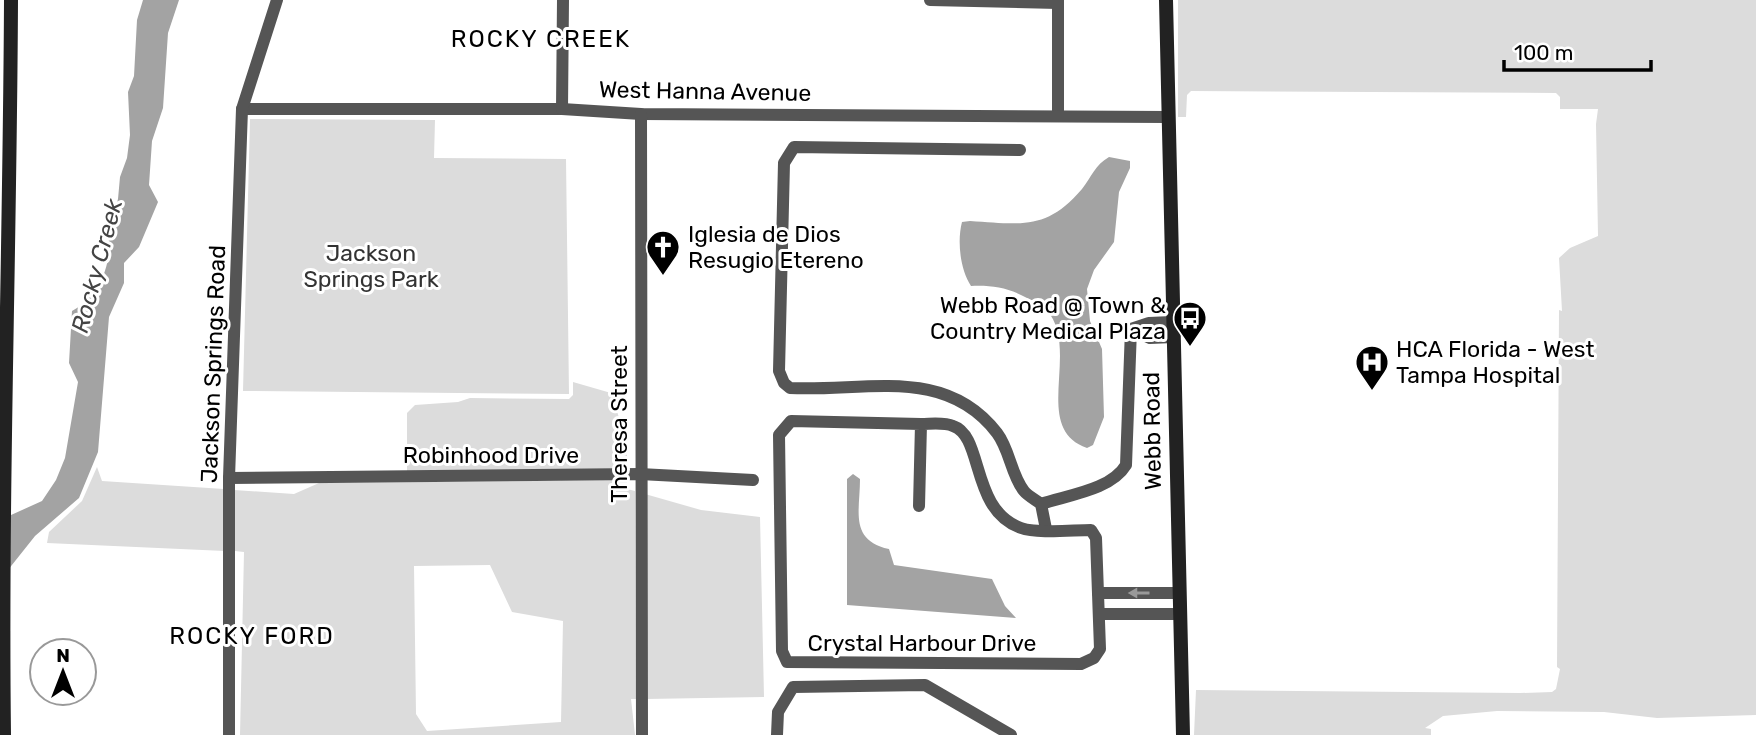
<svg xmlns="http://www.w3.org/2000/svg" width="1756" height="735" viewBox="0 0 1756 735" font-family="Rubik,sans-serif">
	<style>
		.green { fill: #dcdcdc; fill-rule: evenodd }
		.water { fill: #a3a3a3 }
		.lines { fill: none; stroke-linecap: round; stroke-linejoin: round }
		.street { stroke: #555; stroke-width: 12 }
		.secondary { stroke: #222; stroke-width: 14 }
		.oneway { fill: #999 }
		.labels { text-anchor: middle; dominant-baseline: central; stroke-width: 6; stroke-linejoin: round; paint-order: stroke }
		.street-label { font-size: 23px; fill: #000; stroke: #fff }
		.poi-label { font-size: 23px; fill: #000; stroke: #fff; text-anchor: start }
		.park-label { font-size: 23px; fill: #333; stroke: #fff }
		.neighbourhood-label { font-size: 24px; letter-spacing: 2px; fill: #000; stroke: #fff }
		.water-label { font-size: 24px; font-style: italic; fill: #444; stroke: #fff }
	</style>
	<rect width="100%" height="100%" fill="#fff"/>
	<g class="green">
		<path d="M1178,0H1756V715L1657,718L1604,712L1497,711L1443,716L1425,728L1431,729V735H1194L1196,690L1520,693L1552,692L1556,689L1560,669L1557,667L1559,310L1562,311L1559,258L1570,248L1598,236L1596,124L1598,109H1560V97L1556,93L1191,91L1187,95L1186,117H1178Z"/>
		<path d="M250,119L435,120L434,158L566,159L569,394L243,391Z"/>
		<path d="M573,382L611,393L627,442V469L407,471V413L415,405L458,402L470,398L569,399L573,395Z"/>
		<path d="M97,467L102,481L224,489L225,551L47,543L49,532L82,501Z"/>
		<path d="M627,480V489L635,491L636,699H631L635,735H240L244,552L235,551L234,490L294,494L319,483ZM490,565L512,612L563,621L561,722L427,731L416,714L414,566Z"/>
		<path d="M645,494L701,510L760,517L764,697L646,699Z"/>
	</g>
	<g class="water">
		<path d="M143,0H179L168,33L163,108L152,141L149,185L158,202L139,247L124,263V283L109,317L98,452L79,498L35,536L0,580V520L42,501L56,480L65,458L78,382L69,363L72,311C99,297 113,264 108,234L118,199L120,177L127,158L130,135L128,92L134,76L137,20Z"/>
		<path d="M1109,157L1130,161V168L1119,192L1114,242L1094,270L1087,289L1090,321L1102,349L1104,417L1093,445L1087,448C1030,428 1082,349 1046,309C1042,304 1033,301 1027,298C1009,288 992,285 971,286C960,269 957,241 962,222L970,221C1021,224 1046,231 1082,189C1092,176 1095,165 1109,157Z"/>
		<path d="M853,474L860,479C860,511 849,540 889,549L894,565L992,579L1005,606L1016,618L847,605V479Z"/>
	</g>
	<g class="lines">
		<g class="street">
			<path d="M930,0L1058,3"/>
			<path d="M1058,0V115"/>
			<path d="M242,109H562L641,114L1167,117"/>
			<path d="M562,109L563,0"/>
			<path d="M641,114L642,735"/>
			<path d="M1020,150L794,147L784,163L779,371L784,383L790,388C865,392 945,365 997,433C1010,450 1011,475 1024,491C1028,496 1036,500 1041,504L1046,529"/>
			<path d="M1131,329L1150,338L1173,337"/>
			<path d="M1131,329L1149,323L1172,322"/>
			<path d="M229,478L640,474L753,480"/>
			<path d="M1041,504C1068,495 1111,490 1126,465L1131,329"/>
			<path d="M919,506L921,424L791,421L779,435L782,651L787,662L1081,664L1094,658L1100,649L1096,538L1091,530C1073,530 1037,534 1021,528C970,510 984,436 953,426C944,422 931,424 921,424"/>
			<path d="M1098,593H1179"/>
			<path d="M1099,614H1180"/>
			<path d="M229,735V478L242,109L277,0"/>
			<path d="M777,735L778,712L793,687L925,685L1011,735"/>
		</g>
		<g class="secondary">
			<path d="M1166,0L1183,735"/>
			<path d="M4,735C1,490 10,245 11,0"/>
		</g>
	</g>
	<defs><path id="oneway-solid" d="M-6-.8H1V-3.2L6.5 0L1 3.2V.8H-6Z" transform="scale(1.75)"/></defs>
	<use class="oneway" href="#oneway-solid" transform="translate(1139 593) rotate(-180)"/>
	<defs>
		<symbol id="church-pin" viewBox="-11 -11 22 30"><path d="M0 17L-7.5 6A9.5 9.5 0 1 1 7.5 6Z" fill="#000" stroke="#fff"/><path d="M-1.2-6h2.4v3.5h3.3v2.4h-3.3V6h-2.4V-.1h-3.3v-2.4h3.3Z" fill="#fff"/></symbol>
		<symbol id="bus-pin" viewBox="-11 -11 22 30"><path d="M0 17L-7.5 6A9.5 9.5 0 1 1 7.5 6Z" fill="#000" stroke="#fff"/><path d="M-5-6H5V4H4V6H2V4H-2V6H-4V4H-5ZM-3.5-4V0h7V-4ZM-3.5 1.2v1.5H-2V1.2ZM2 1.2v1.5H3.5V1.2Z" fill="#fff"/></symbol>
		<symbol id="hospital-pin" viewBox="-11 -11 22 30"><path d="M0 17L-7.5 6A9.5 9.5 0 1 1 7.5 6Z" fill="#000" stroke="#fff"/><path d="M-5-5h3v3.5h4V-5h3V5h-3V1.5h-4V5h-3Z" fill="#fff"/></symbol>
	</defs>
	<g fill-rule="evenodd">
		<use href="#church-pin" x="644" y="228" width="38" height="52"/>
		<use href="#bus-pin" x="1171" y="299" width="38" height="52"/>
		<use href="#hospital-pin" x="1353" y="343" width="38" height="52"/>
	</g>
	<g class="labels">
		<g class="street-label">
			<text transform="translate(705 91) rotate(1)">West Hanna Avenue</text>
			<text transform="translate(213 364) rotate(-88)">Jackson Springs Road</text>
			<text transform="translate(619 424) rotate(-90)">Theresa Street</text>
			<text transform="translate(1152 431) rotate(-91)">Webb Road</text>
			<text x="491" y="455">Robinhood Drive</text>
			<text x="922" y="643">Crystal Harbour Drive</text>
		</g>
		<g class="poi-label">
			<text x="688" y="234">Iglesia de Dios<tspan x="688" dy="26">Resugio Etereno</tspan></text>
			<text x="1166" y="305" text-anchor="end">Webb Road @ Town &amp;<tspan x="1166" dy="26">Country Medical Plaza</tspan></text>
			<text x="1396" y="349">HCA Florida - West<tspan x="1396" dy="26">Tampa Hospital</tspan></text>
		</g>
		<g class="park-label">
			<text x="371" y="253">Jackson<tspan x="371" dy="26">Springs Park</tspan></text>
		</g>
		<g class="neighbourhood-label">
			<text x="541" y="39">ROCKY CREEK</text>
			<text x="252" y="636">ROCKY FORD</text>
		</g>
		<g class="water-label">
			<text transform="translate(97 266) rotate(-75)">Rocky Creek</text>
		</g>
	</g>
	<g transform="translate(63 672)"><circle r="33" fill="#ffffff" stroke="#999999" stroke-width="2"/>
	<path d="M0-5L12 26L0 18L-12 26Z" fill="#000000"/>
	<text y="-10" font-size="19" font-weight="bold" text-anchor="middle" fill="#000000">N</text>
	</g>
	<path d="M1504 60v10h147v-10" fill="none" stroke="#000000" stroke-width="3.5"/>
	<text x="1514" y="60" font-size="21" fill="#000000" stroke="#ffffff" stroke-width="5" paint-order="stroke">100 m</text>
</svg>
